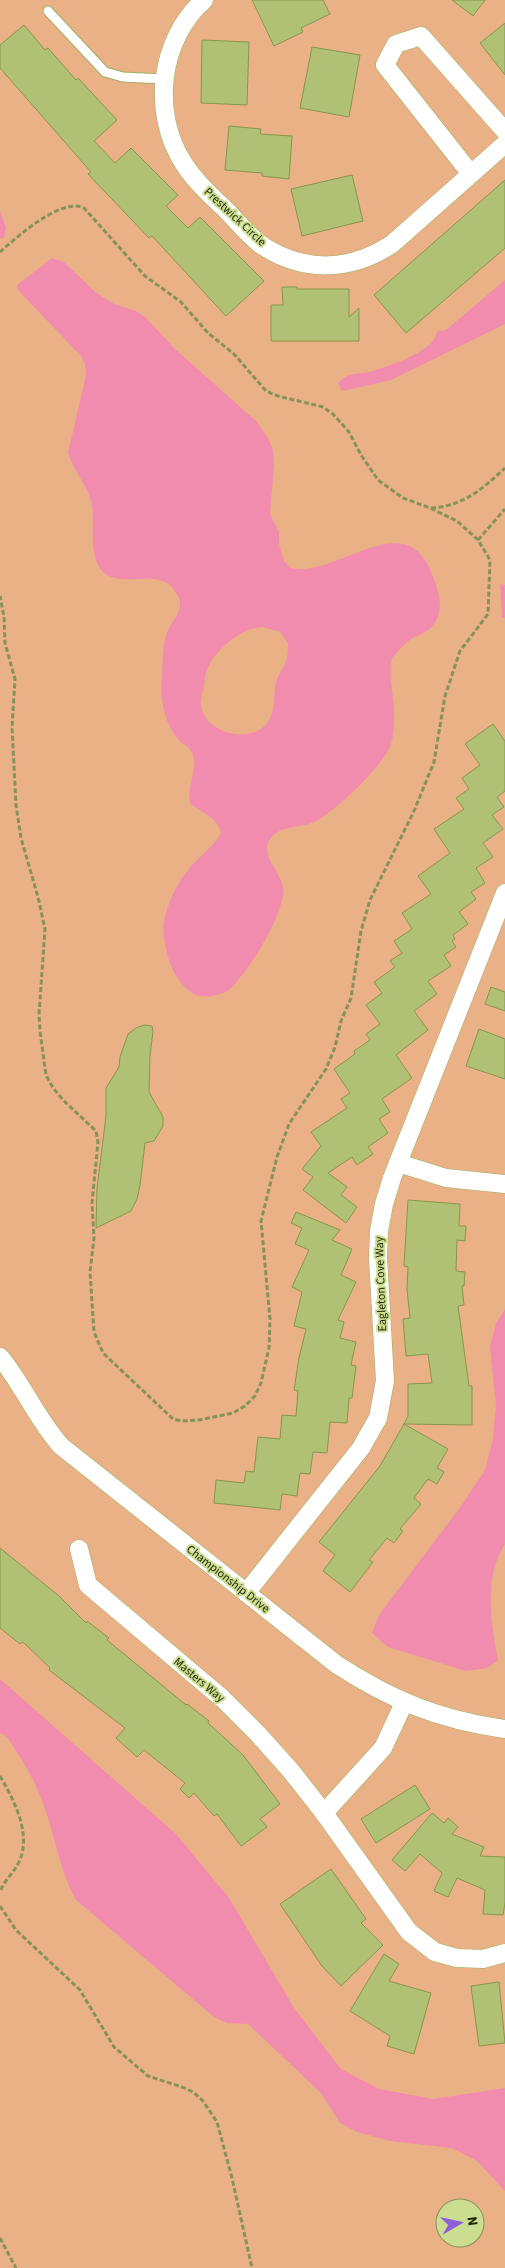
<svg xmlns="http://www.w3.org/2000/svg" width="505" height="2268" viewBox="0 0 505 2268" font-family="'Source Sans 3',sans-serif">
	<style>
		.green { fill: #e9b185; fill-rule: evenodd }
		.water { fill: #f18cae; fill-rule: evenodd }
		.building { fill: #b0c175; stroke: #87974c }
		.lines { fill: none; stroke-linecap: round; stroke-linejoin: round }
		.lane-casing { stroke: #a0b166; stroke-width: 11 }
		.street-casing { stroke: #a0b166; stroke-width: 19 }
		.path { stroke: #869358; stroke-width: 3; stroke-dasharray: 5 2.5; stroke-linecap: butt }
		.lane { stroke: #fff; stroke-width: 9 }
		.street { stroke: #fff; stroke-width: 18 }
		.labels { text-anchor: middle; dominant-baseline: central; stroke-width: 4; stroke-linejoin: round; paint-order: stroke }
		.street-label { font-size: 12px; fill: #1f2506; stroke: #cbdd90 }
	</style>
	<rect width="100%" height="100%" fill="#cbdd90"/>
	<path class="green" d="M0,0H505V2268H0ZM445,2208H475V2238H445Z"/>
	<g class="water">
		<path d="M0,211L6,228L4,237L0,239Z"/>
		<path d="M52,258L64,262L95,292L114,304L136,311L145,317L176,350L256,421L268,438L273,450L274,465L270,514L279,532V544L284,561L290,568C337,579 405,503 432,574C440,593 447,619 425,632C421,635 415,636 411,639C404,644 398,651 392,658C388,676 394,696 394,714C394,724 394,735 391,744C384,765 337,809 318,820C303,829 280,824 270,839C259,855 281,872 283,888C285,914 249,971 229,990C225,993 217,995 212,996C177,1004 158,943 165,917C170,896 181,876 196,861C205,852 214,845 221,833C217,816 202,814 190,803C187,785 198,770 193,755C190,746 184,746 178,739C163,721 160,697 162,675C163,660 162,643 168,630C172,621 181,613 180,602C180,599 177,594 175,592C162,566 119,590 102,571C88,555 95,525 92,505C88,485 74,472 68,453L86,375L85,364L81,356L18,290L17,285ZM263,627L280,632L288,643C288,648 288,653 287,658C285,667 278,674 276,682C273,694 276,708 269,720C254,746 204,734 201,705C200,699 203,691 204,686C205,671 210,660 221,649C234,637 245,628 263,627Z"/>
		<path d="M505,280V324L391,380L342,391L338,383C350,371 355,375 370,372C386,367 418,356 430,344C434,341 436,335 438,331L446,330Z"/>
		<path d="M500,584L505,585V618H502Z"/>
		<path d="M505,1309V1544C483,1578 491,1622 498,1660L487,1668L466,1671L388,1647L372,1633L379,1615L459,1509L485,1470L493,1439L496,1405L490,1347L496,1323Z"/>
		<path d="M0,1679L176,1834L229,1898L294,2008L341,2069L379,2089L433,2099L505,2088V2191L477,2161L452,2148L390,2141L357,2132L340,2123L321,2093L248,2024L227,2023L214,2017L76,1900C59,1869 55,1834 42,1801C34,1778 21,1758 7,1737L0,1733Z"/>
	</g>
	<g class="building">
		<path d="M252,0H323L330,14L301,28L303,32L274,46Z"/>
		<path d="M452,0H485L473,16Z"/>
		<path d="M505,23V75L480,43Z"/>
		<path d="M24,25L45,50L48,48L76,80L78,78L117,120L94,141L115,163L131,148L178,195L166,206L188,228L200,217L264,281L226,316L152,236L149,238L88,174L91,172L0,68V45Z"/>
		<path d="M202,40L249,42L247,105L201,103Z"/>
		<path d="M312,47L360,55L349,117L300,108Z"/>
		<path d="M229,126L261,129L260,134L292,136L289,179L262,176V173L225,170Z"/>
		<path d="M352,175L363,221L302,236L291,189Z"/>
		<path d="M505,180V248L406,333L374,295Z"/>
		<path d="M282,287H297V289H349V317L359,308V341H271V305H283Z"/>
		<path d="M493,724L505,741V791L497,797L504,807L492,815L503,829L483,843L493,857L476,868L485,883L471,892L476,899L459,912L468,924L453,935L455,939L452,941L456,947L444,955L451,966L428,981L437,994L414,1011L428,1030L396,1055L412,1078L382,1099L390,1112L379,1119L388,1133L368,1147L373,1154L357,1165L352,1157L328,1173L347,1187L341,1195L357,1207L346,1223L303,1190L313,1177L302,1169L321,1146L311,1132L347,1108L341,1099L350,1093L334,1069L355,1054L354,1051L370,1040L366,1034L380,1024L366,1005L382,993L374,982L395,967L390,961L402,953L394,941L412,929L402,913L431,894L418,876L450,853L434,829L464,809L456,798L469,789L462,778L480,765L465,744Z"/>
		<path d="M491,987L505,992V1011L485,1004Z"/>
		<path d="M144,1025L152,1026L153,1032L150,1055L149,1092L163,1117V1126L154,1141L145,1143L140,1185L137,1199L131,1211L96,1228L97,1188L106,1116V1088L119,1067L120,1057L128,1034L136,1028Z"/>
		<path d="M479,1029L505,1039V1079L466,1066Z"/>
		<path d="M408,1200L460,1204L459,1226H466L465,1241L457,1240L456,1271L465,1272L464,1286H462L464,1305L458,1306L469,1386H472V1425L404,1424L408,1416V1384L432,1383L428,1354L406,1356L403,1319L410,1318L407,1289L408,1267L404,1266Z"/>
		<path d="M296,1212L340,1230L332,1240L352,1249L341,1275L356,1282L338,1320L344,1322L340,1338L356,1342L351,1365L356,1366L352,1398H349L347,1423L330,1422L327,1453L313,1452L310,1474L300,1473L297,1496L282,1494L280,1510L214,1503L216,1480L244,1483L246,1471L254,1472L258,1437L280,1439L282,1415L296,1416L298,1391L294,1390L299,1358L306,1329L294,1326L302,1292L292,1287L309,1250L295,1244L302,1228L291,1223Z"/>
		<path d="M404,1424L448,1449L437,1468L444,1472L437,1484L428,1479L414,1498L421,1504L400,1529L403,1531L394,1543L387,1538L369,1560L373,1562L350,1592L323,1571L335,1555L319,1542L380,1466Z"/>
		<path d="M0,1548L59,1596L86,1623L87,1621L109,1638L107,1640L186,1705L187,1704L209,1721L208,1723L243,1755L280,1804L260,1819L267,1827L241,1846L217,1814L214,1816L194,1793L189,1798L180,1789L185,1783L144,1750L137,1757L116,1738L125,1728L49,1670L50,1668L23,1642L20,1644L0,1628Z"/>
		<path d="M415,1785L430,1809L376,1843L361,1819Z"/>
		<path d="M432,1813L444,1823L448,1818L458,1827L452,1834L484,1847L480,1856L505,1857V1903L503,1915L483,1914L485,1890L457,1878L448,1897L434,1891L442,1873L420,1854L405,1871L392,1860Z"/>
		<path d="M331,1869L366,1919L361,1923L383,1945L341,1986L322,1966L280,1904Z"/>
		<path d="M384,1954L399,1964L389,1981L431,1993L414,2054L387,2046L390,2036L350,2011Z"/>
		<path d="M499,1982L505,2043L479,2046L471,1986Z"/>
	</g>
	<g class="lines">
		<defs>
			<path id="lane" d="M48,11L105,72L123,77L164,79"/>
			<g id="street">
				<path d="M204,0C159,40 151,114 184,164C195,181 210,195 225,209C236,220 247,234 260,244C302,273 350,272 392,244L505,144"/>
				<path d="M471,174L385,65L396,44L421,36L505,131"/>
				<path d="M398,1163L446,1178L505,1184"/>
				<path d="M0,1357C23,1385 37,1419 61,1446L336,1664C391,1700 439,1720 505,1729"/>
				<path d="M79,1549L88,1585L223,1699L258,1734L291,1771L324,1813L409,1932L435,1952L457,1958L483,1959L505,1953"/>
				<path d="M246,1593L361,1448L378,1418L385,1381L378,1258L379,1231L384,1204L392,1178L505,893"/>
				<path d="M324,1813L383,1748L404,1703"/>
			</g>
		</defs>
		<use href="#lane" class="lane-casing"/>
		<use href="#street" class="street-casing"/>
		<g class="path">
			<path d="M0,252C17,237 61,197 84,208L145,276L181,302L208,333L234,354L266,391L278,396L323,407L333,414L349,432L361,455L378,480L403,498L430,508L457,521L478,540L490,560L488,614L460,651L445,696L434,762L414,811L370,900L361,931L351,998L341,1021L335,1047L326,1069L289,1124L277,1157L261,1221L270,1319L269,1348L261,1383L255,1396L245,1406L233,1413L199,1420L181,1421L173,1419L103,1353L94,1332L90,1272L94,1238L92,1203L98,1142L96,1131L64,1101L53,1088L46,1075L40,1031L39,1015L45,929L38,897L21,838L16,805L12,727L15,679L5,643L4,617L0,596"/>
			<path d="M431,508C464,506 482,489 505,468"/>
			<path d="M478,540L505,509"/>
			<path d="M0,1776C14,1800 32,1834 19,1862C14,1873 4,1880 0,1892"/>
			<path d="M0,1906L16,1930L80,1990L114,2047L148,2076L182,2087L193,2092L203,2101L217,2122L232,2178L252,2268"/>
			<path d="M0,2238L16,2268"/>
		</g>
		<use href="#lane" class="lane"/>
		<use href="#street" class="street"/>
	</g>
	<g class="labels">
		<g class="street-label">
			<text transform="translate(235 217) rotate(43)">Prestwick Circle</text>
			<text transform="translate(381 1284) rotate(-92)">Eagleton Cove Way</text>
			<text transform="translate(228 1579) rotate(38)">Championship Drive</text>
			<text transform="translate(199 1680) rotate(40)">Masters Way</text>
		</g>
	</g>
	<g transform="translate(460 2223) rotate(81)"><circle r="24" fill="#cbdd90" stroke="#869359"/>
	<path d="M0-4L9 19L0 12L-9 19Z" fill="#8f5ed8"/>
	<text y="-8" font-size="14" font-weight="bold" text-anchor="middle" fill="#1f2506">N</text>
	</g>
</svg>
